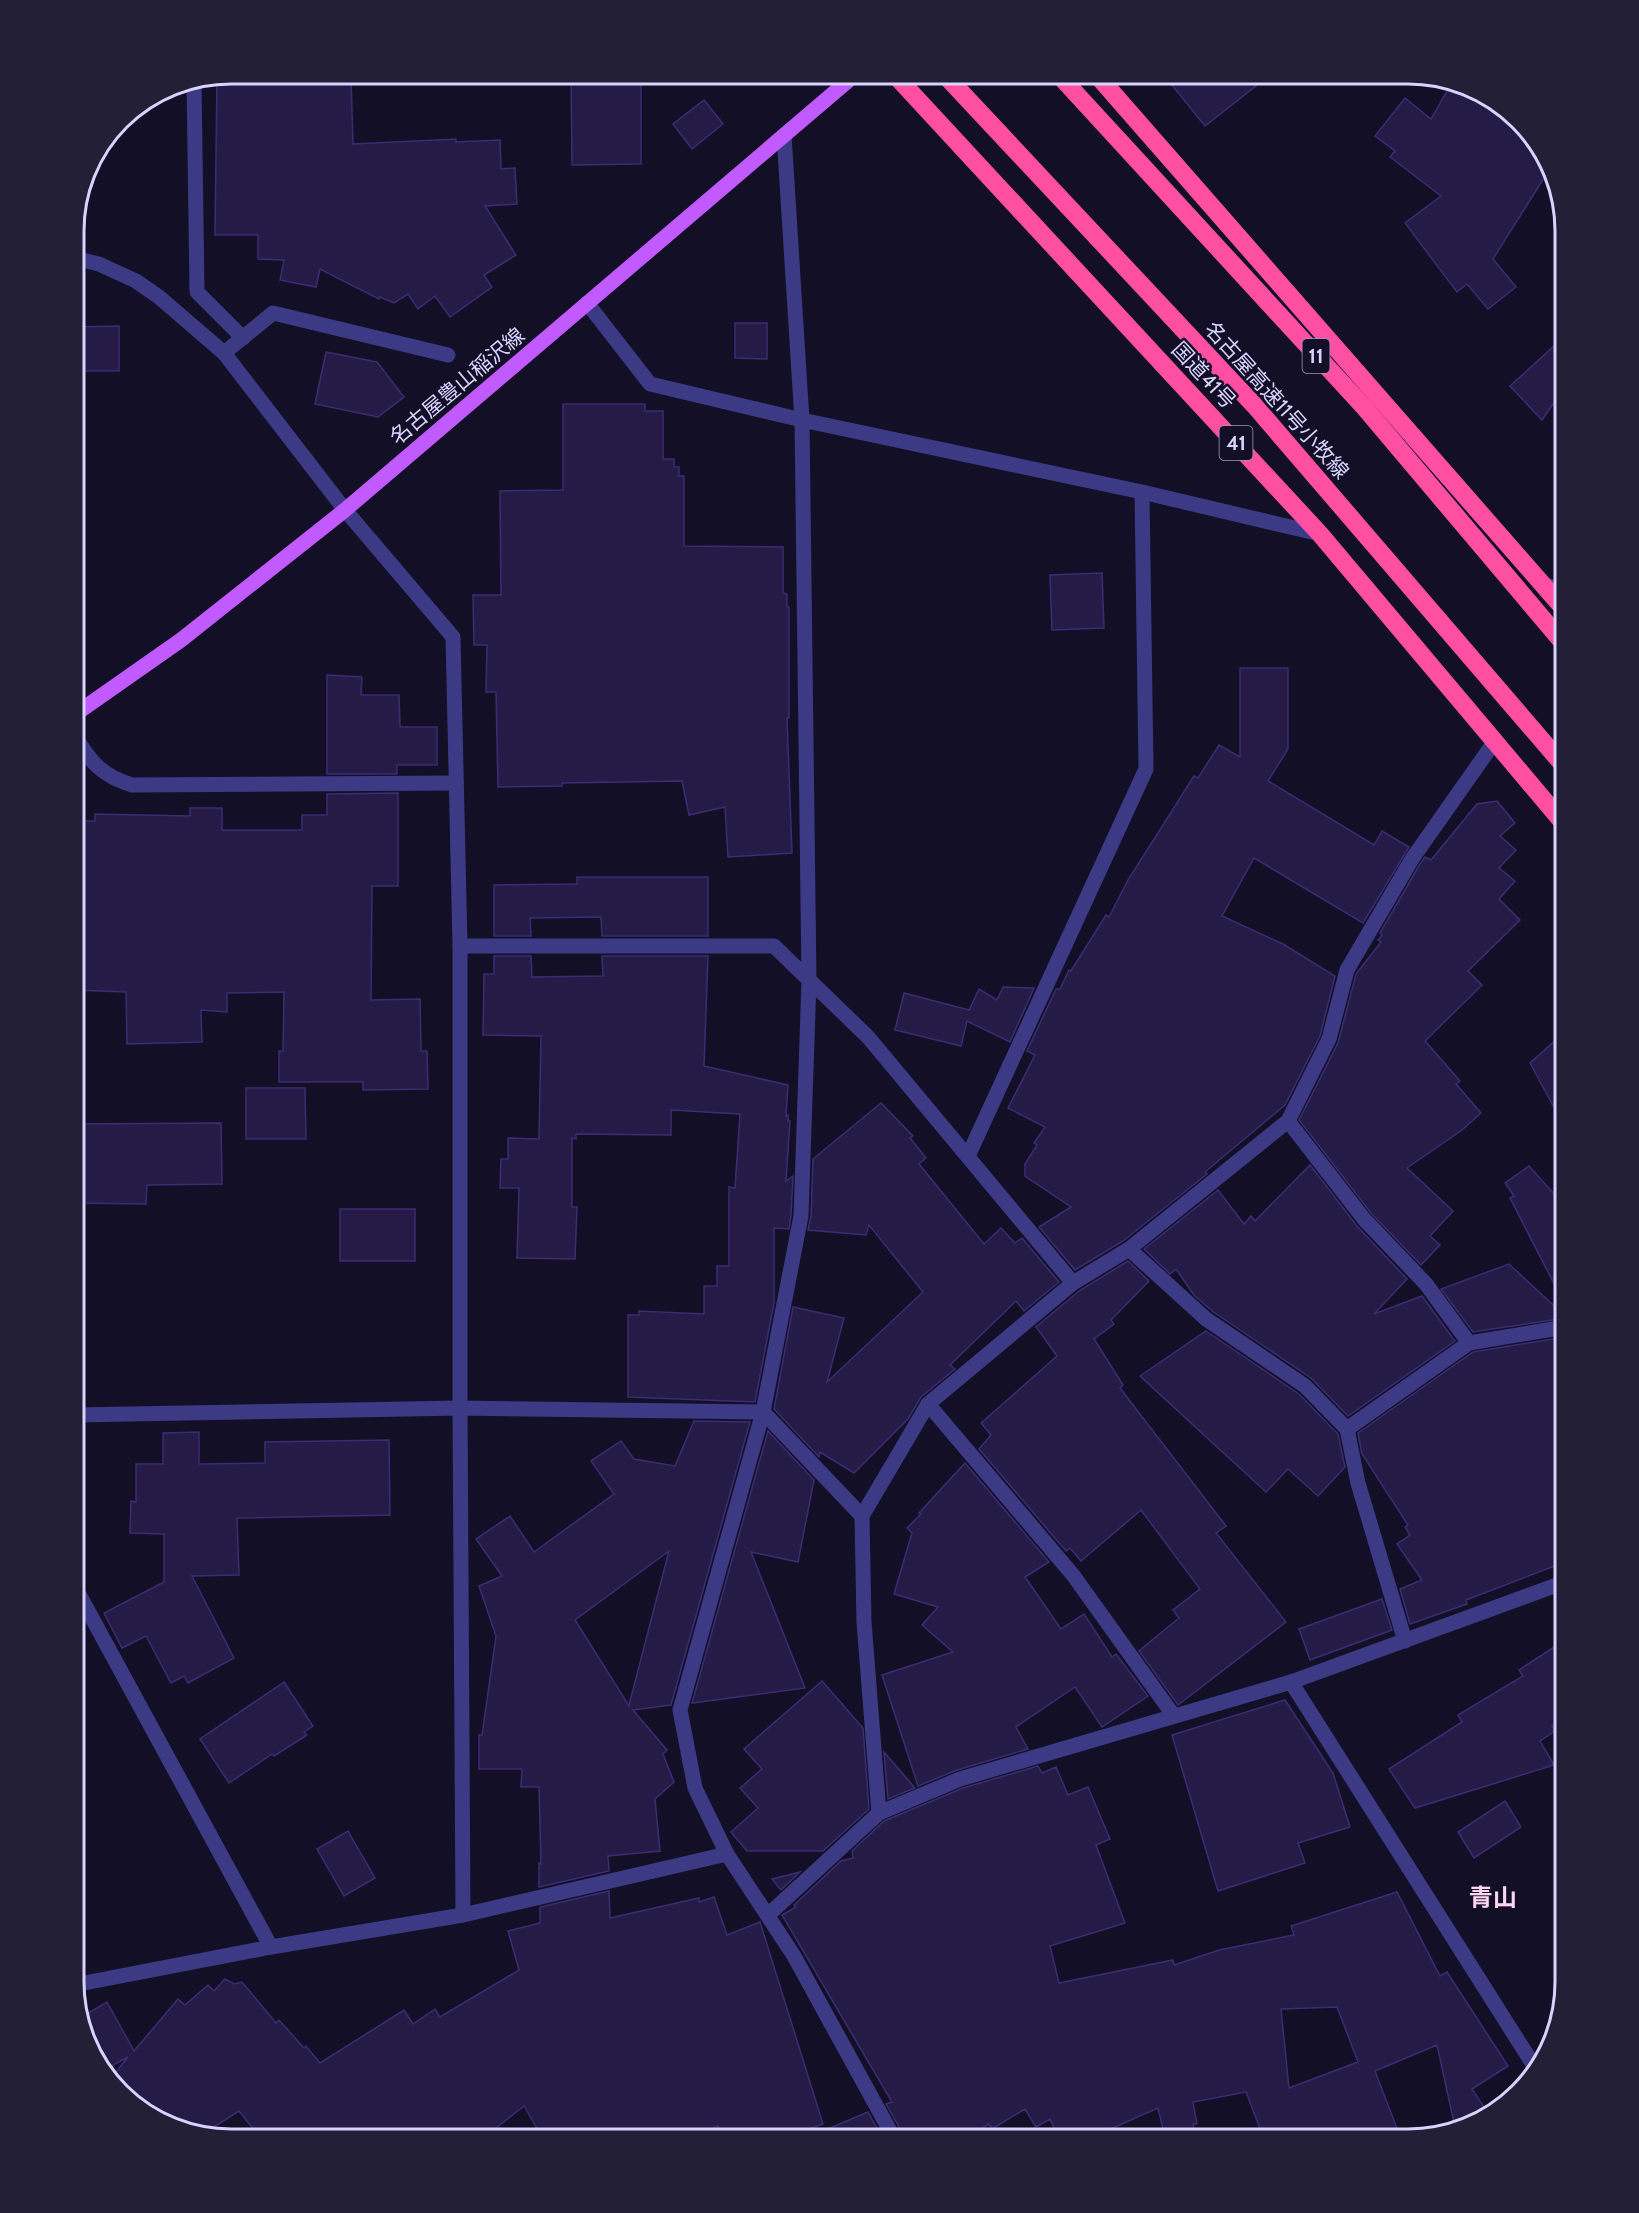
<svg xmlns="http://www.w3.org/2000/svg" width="1639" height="2213" viewBox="0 0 1639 2213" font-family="Cabin,'Noto Sans JP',sans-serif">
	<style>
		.building { fill: #241b47; stroke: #3b2d73; stroke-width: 1.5; fill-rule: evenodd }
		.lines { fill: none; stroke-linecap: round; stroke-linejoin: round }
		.minor { stroke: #3d3a85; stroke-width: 15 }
		.major { stroke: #c25bff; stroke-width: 15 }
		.highway { stroke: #ff4fa3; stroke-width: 18 }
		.labels { text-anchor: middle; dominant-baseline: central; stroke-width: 5; stroke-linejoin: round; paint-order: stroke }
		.shield { fill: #130f26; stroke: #9e99be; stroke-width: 1.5 }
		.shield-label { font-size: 20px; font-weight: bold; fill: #d9d4ff }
		.street-label { font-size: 21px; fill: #d9d4ff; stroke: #130f26 }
		.quarter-label { font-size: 24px; font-weight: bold; fill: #ffd6f0; stroke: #130f26 }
		.rim { fill: none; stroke: #d9d4ff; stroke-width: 3 }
	</style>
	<rect width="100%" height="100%" fill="#130f26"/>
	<g class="building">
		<path d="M231,74H286V81L351,79L353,144L456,139V142L500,140L501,169L515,168L517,204L485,206L516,255L484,275L492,287L450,317L435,296L418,309L408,294L394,303L380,297L379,299L320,269L316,287L280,280L284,260L258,259V235H215L217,76Z"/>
		<path d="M571,74H641V164L572,165Z"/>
		<path d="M1163,74H1271L1205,126Z"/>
		<path d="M1451,84L1487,95L1544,152L1549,170L1493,259L1516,287L1488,309L1467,284L1457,292L1405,223L1441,196L1390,157L1395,151L1375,136L1405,98L1431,119Z"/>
		<path d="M704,100L723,124L692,149L673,124Z"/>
		<path d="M735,323H767V359L735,358Z"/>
		<path d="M119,326V371H74V327Z"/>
		<path d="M1566,335V385L1542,420L1510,386Z"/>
		<path d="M326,352L377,362L404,397L378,417L315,404Z"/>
		<path d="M563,404H645V411H663V459H674V467H679V476H684V546L783,547V593L787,594V607H789V718H787L792,853L728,857L725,807L689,815L682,781L562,783V786L498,787L496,692H486L487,645H474L473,595H501L500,491L563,490Z"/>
		<path d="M1102,573L1104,628L1052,630L1050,575Z"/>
		<path d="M1240,668H1288V749L1268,781L1374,845L1382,831L1409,847L1363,923L1254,858L1222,916L1283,944L1335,976L1320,1036L1285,1105L1205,1172L1207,1174L1123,1241L1075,1270L1039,1227L1071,1207L1025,1176V1164L1037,1145L1034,1143L1045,1127L1008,1108L1035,1055L1027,1051L1056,989H1060L1069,970L1071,971L1106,915L1109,917L1128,880L1194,776L1198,778L1219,745L1240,757Z"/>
		<path d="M327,675L362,677L361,695H399L400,727H437V765H397V774H327Z"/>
		<path d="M398,793V886H372L371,1000L420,999L421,1051H427L428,1089L363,1090V1082H279V1051H283L284,992L227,993V1012L201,1010L202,1042L127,1044L126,992L74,990V821H95V814L190,816V808H222V830H302V815H327V794Z"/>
		<path d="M1497,801L1515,823L1500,836L1516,850L1499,868L1515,881L1499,899L1520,920L1468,971L1482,985L1425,1041L1460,1081L1456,1084L1481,1113L1462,1130L1407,1168L1453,1211L1430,1236L1440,1245L1421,1265L1371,1213L1299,1120L1338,1043L1356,974L1381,942L1378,940L1382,935L1380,933L1420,864L1425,857L1431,860L1477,804Z"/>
		<path d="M577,877H708V936H602L601,917L530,918L531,936H494V885L577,884Z"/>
		<path d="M494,956H531L532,977L603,976L602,956H708L704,1066L788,1085L786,1116L788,1115V1121H790L786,1181L793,1176L791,1215L789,1229L774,1228V1303L755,1402L628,1397V1315H639V1311L704,1314V1286H717V1266H729V1187L735,1188L740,1114L671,1110V1135L576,1134V1139L572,1138V1207H577L575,1259L517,1258L519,1188H500L501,1159H508V1138L539,1139L541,1036L483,1035L484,974H494Z"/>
		<path d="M1003,987L1034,988L1010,1042L967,1021L961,1046L895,1030L904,993L969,1010L979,989L997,1000Z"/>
		<path d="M1565,1032V1128L1530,1063Z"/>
		<path d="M246,1088H305L306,1139H246Z"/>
		<path d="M881,1103L913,1136L910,1138L926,1158L919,1164L984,1244L1001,1228L1015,1243L1022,1238L1059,1282L1024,1311L1016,1301L950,1365L955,1369L921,1397L908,1419L854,1473L820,1452L819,1457L774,1409L793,1307L844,1318L827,1382L923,1292L869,1225L866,1235L808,1230L811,1216L813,1159Z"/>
		<path d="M221,1123L222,1184L147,1185L146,1204L74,1203V1124Z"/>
		<path d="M1310,1165L1357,1226L1407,1279L1374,1314L1422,1296L1455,1341L1348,1416L1311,1378L1212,1311L1194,1295L1176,1269L1170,1274L1144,1249L1218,1190L1244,1224L1251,1216L1255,1221Z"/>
		<path d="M1529,1166L1565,1206V1305L1510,1198L1514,1196L1505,1183Z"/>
		<rect x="340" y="1209" width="75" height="52"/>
		<path d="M1128,1261L1149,1281L1111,1320L1114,1324L1094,1339L1123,1385L1120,1388L1226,1526L1216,1533L1286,1622L1178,1705L1139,1651L1179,1618L1173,1610L1200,1589L1141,1510L1081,1561L1070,1548L1066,1551L979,1449L991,1435L981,1423L1057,1356L1036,1327L1079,1291Z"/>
		<path d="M1509,1264L1565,1316V1318L1473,1332L1441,1289Z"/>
		<path d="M1206,1331L1299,1394L1338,1434L1345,1467L1318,1496L1288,1469L1266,1492L1140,1376Z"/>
		<path d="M1565,1337V1407L1555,1414L1565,1429V1562L1466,1600L1467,1604L1410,1624L1400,1589L1422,1580L1397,1544L1410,1535L1405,1527L1408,1525L1362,1454L1358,1433L1473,1352Z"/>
		<path d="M694,1421L750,1422L671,1705L633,1710L667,1750L663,1754L674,1782L655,1799L660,1851L608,1856L609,1871L539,1887V1863L541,1864L539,1787H521L522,1769H479V1735H482L496,1636L479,1586L502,1576L476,1539L510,1516L534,1552L614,1494L591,1461L621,1441L634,1459L675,1466ZM669,1551L629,1705V1706L575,1620Z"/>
		<path d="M768,1431L814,1480L798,1562L751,1552L805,1688L692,1703Z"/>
		<path d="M199,1432V1464L265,1463V1442L389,1440L390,1515L237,1518L239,1575L192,1576L234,1658L188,1683L184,1676L171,1683L146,1636L122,1648L104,1613L164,1582V1534L130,1533L131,1501L136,1502V1464H163V1433Z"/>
		<path d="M965,1463L1049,1562L1025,1577L1061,1629L1084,1614L1112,1657L1116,1654L1148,1696L1102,1727L1075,1687L1016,1727L1028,1749L957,1770L918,1786L882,1675L953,1652L922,1625L938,1607L894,1594L912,1533L907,1528L921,1514L919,1513Z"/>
		<path d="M1382,1599L1392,1630L1310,1660L1299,1629Z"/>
		<path d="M1565,1640V1717L1552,1726L1555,1731L1540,1741L1554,1765L1415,1808L1389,1769L1462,1722L1458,1715L1523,1676L1519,1670Z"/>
		<path d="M822,1681L863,1728L869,1809L823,1851H747L731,1832L758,1808L740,1788L762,1769L744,1749Z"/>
		<path d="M284,1682L313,1726L304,1732L307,1735L274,1756L272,1754L229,1783L200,1739Z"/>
		<path d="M1285,1700L1333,1773L1350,1827L1298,1843L1305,1863L1218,1891L1172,1735Z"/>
		<path d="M884,1752L915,1788L888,1799Z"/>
		<path d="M1038,1766L1042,1773L1056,1767L1068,1795L1088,1787L1110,1839L1096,1845L1125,1923L1050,1946L1059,1983L1173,1960L1174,1965L1219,1950L1294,1935L1291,1926L1397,1892L1440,1976L1447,1972L1508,2066L1472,2089L1490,2116L1487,2118L1455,2127L1437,2045L1375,2071L1401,2139H1264L1246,2092L1193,2102L1197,2124H1193L1196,2139H1168L1166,2128L1163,2129L1158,2108L1088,2139H1059L1050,2119L1036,2127L1025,2109L992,2129L989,2124L964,2139H903L898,2125L886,2104L892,2102L782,1915L796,1907L794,1905L841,1861L853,1858L852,1851L884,1821L963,1788ZM1337,2007L1358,2062L1289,2088L1281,2009Z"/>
		<path d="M1505,1801L1521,1827L1474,1858L1458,1832Z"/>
		<path d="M348,1831L375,1878L344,1896L317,1849Z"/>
		<path d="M800,1872L781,1890L772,1879Z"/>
		<path d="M609,1891L610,1918L699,1898V1902L714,1897L727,1935L760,1922L823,2124L780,2139H723L718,2126L687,2139H543L524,2106L482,2139H261L239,2111L203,2134L152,2118L124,2090L115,2073L128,2057L104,2070L95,2061L83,2016L107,2002L134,2051L178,1999L185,2005L208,1985L214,1991L225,1979L234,1984L242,1982L276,2023L279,2020L304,2048L306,2046L320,2063L404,2010L413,2024L435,2009L440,2017L519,1970L508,1931L540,1923V1907Z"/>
		<path d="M868,2112L883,2139H804Z"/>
	</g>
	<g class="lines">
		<g class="minor">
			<path d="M194,81L197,292L243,338"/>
			<path d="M784,135L802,420L809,981L801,1216L763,1412L680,1710L695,1788L727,1854L794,1956L889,2129L893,2139"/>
			<path d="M74,258L99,264L136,281L159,297L224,353L345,510L453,637L460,946V1408L463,1915"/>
			<path d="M587,303L650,384L802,420L1142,492L1320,534"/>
			<path d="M224,353L273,313L448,355"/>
			<path d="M1545,585L1565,589"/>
			<path d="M74,734C89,761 102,776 132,785L456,783"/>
			<path d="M460,946H774L868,1037L1073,1283"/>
			<path d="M1288,1121L1364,1219L1426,1284L1469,1343"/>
			<path d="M968,1156L1146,769L1142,492"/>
			<path d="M1129,1249L1206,1319L1305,1386L1347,1429L1358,1483L1405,1641"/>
			<path d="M928,1404L1073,1575L1174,1716"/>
			<path d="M74,1415L460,1408L763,1412L862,1516"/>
			<path d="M1347,1429L1469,1343L1565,1327"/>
			<path d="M74,1585L271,1947"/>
			<path d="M1291,1682L1536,2069"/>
			<path d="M879,1813L864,1622L862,1516L928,1404L1073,1283L1129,1249L1288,1121L1329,1039L1347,970L1412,859L1495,741"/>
			<path d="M768,1915L879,1813L960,1779L1291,1682L1565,1582"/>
			<path d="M74,1985L271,1947L463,1915L727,1854"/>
		</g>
		<path class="major" d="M74,715L181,640L345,510L856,74"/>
		<g class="highway">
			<path d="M894,74L1320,534L1565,825"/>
			<path d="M944,74L1254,405L1565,767"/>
			<path d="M1058,74L1364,407L1565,645"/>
			<path d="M1096,74L1565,610"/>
		</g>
	</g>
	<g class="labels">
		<g class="shield">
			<rect x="1302.5" y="339" width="27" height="34" rx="4.5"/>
			<rect x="1219.5" y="426" width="33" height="34" rx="4.5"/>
		</g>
		<g class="shield-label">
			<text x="1316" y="356">11</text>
			<text x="1236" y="443">41</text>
		</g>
		<g class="street-label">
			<text transform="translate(1204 375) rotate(47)">国道41号</text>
			<text transform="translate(457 386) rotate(-40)">名古屋豊山稲沢線</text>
			<text transform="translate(1277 400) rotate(48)">名古屋高速11号小牧線</text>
		</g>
		<g class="quarter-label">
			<text x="1493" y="1897">青山</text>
		</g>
	</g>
	<path d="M0 0H1639V2213H0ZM231 84H1408A147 147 0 0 1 1555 231V1982A147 147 0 0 1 1408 2129H231A147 147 0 0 1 84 1982V231A147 147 0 0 1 231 84Z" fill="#231f37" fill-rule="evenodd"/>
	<path class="rim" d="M231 84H1408A147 147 0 0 1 1555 231V1982A147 147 0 0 1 1408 2129H231A147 147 0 0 1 84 1982V231A147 147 0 0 1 231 84Z"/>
</svg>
